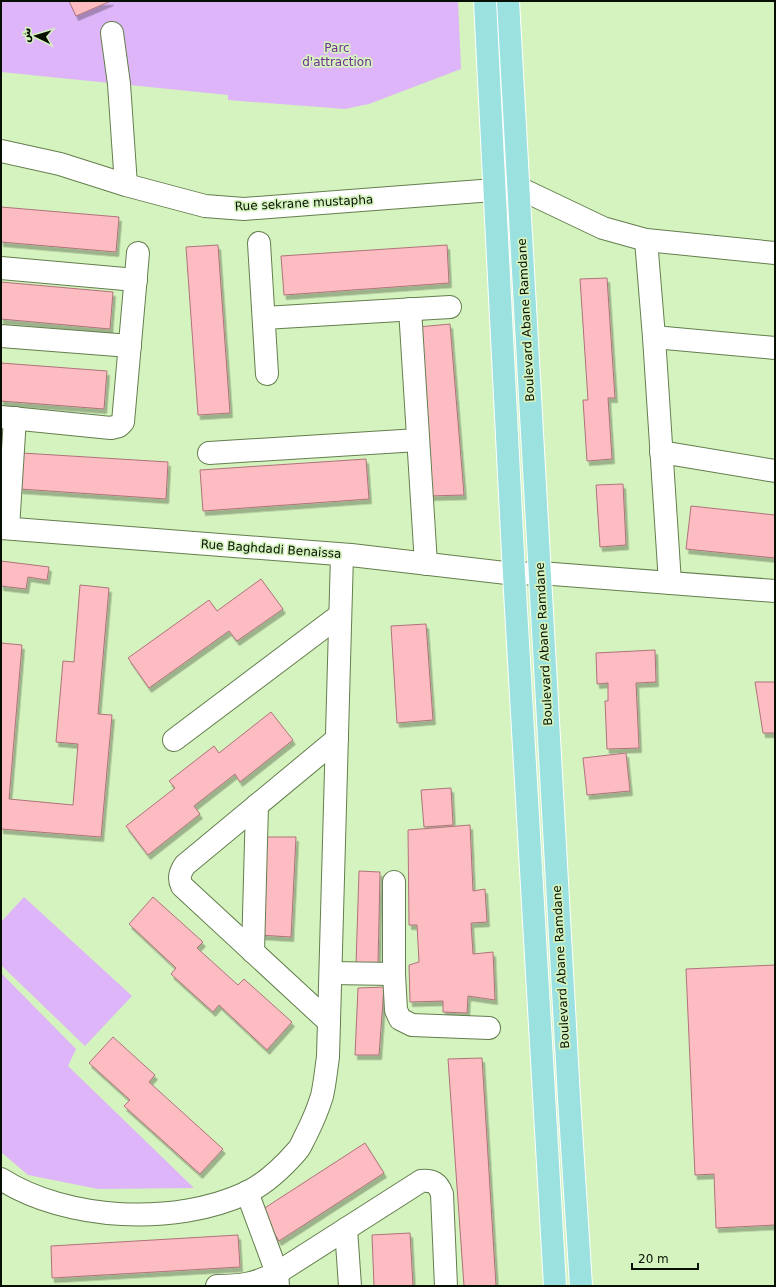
<svg xmlns="http://www.w3.org/2000/svg" width="776" height="1287" viewBox="0 0 776 1287" font-family="'DejaVu Sans',Vazirmatn,sans-serif">
	<style>
		.green { fill: #deb5f8 }
		.building { fill: #fdbbc2; stroke: #af737a; filter: url(#shadow) }
		.lines { fill: none; stroke-linecap: round; stroke-linejoin: round }
		.minor-casing { stroke: #647e4e; stroke-width: 24 }
		.major-casing { stroke: #fff; stroke-width: 24 }
		.minor { stroke: #fff; stroke-width: 22 }
		.major { stroke: #9ae1df; stroke-width: 22 }
		.labels { text-anchor: middle; dominant-baseline: central; stroke-width: 3.5; stroke-linejoin: round; paint-order: stroke }
		.park-label { font-size: 12px; fill: #6f2f90; stroke: #d5f3be }
		.street-label { font-size: 12px; fill: #060f01; stroke: #d5f3be }
	</style>
	<defs>
		<filter id="shadow"><feDropShadow dx="2.5" dy="4.5" stdDeviation="0" flood-color="#0004"/></filter>
	</defs>
	<rect width="100%" height="100%" fill="#d5f3be"/>
	<g class="green">
		<path d="M1,1H458L461,69L369,104L345,109L228,100V95L1,72Z"/>
		<path d="M24,897L132,996L85,1046L1,965V922Z"/>
		<path d="M1,973L76,1049L68,1066L194,1188L98,1189L28,1175L1,1152Z"/>
	</g>
	<g class="building">
		<path d="M69,1H111L76,16Z"/>
		<path d="M1,207L119,217L116,252L1,242Z"/>
		<path d="M218,245L230,413L198,415L186,247Z"/>
		<path d="M447,245L449,283L284,295L281,256Z"/>
		<path d="M607,278L615,398H608L612,459L587,461L583,400H588L580,279Z"/>
		<path d="M1,282L113,292L110,329L1,319Z"/>
		<path d="M450,324L464,495L429,496L418,327Z"/>
		<path d="M1,363L107,371L104,409L1,401Z"/>
		<path d="M22,453L168,462L166,499L20,489Z"/>
		<path d="M366,459L369,499L203,511L200,470Z"/>
		<path d="M623,484L626,545L600,547L596,485Z"/>
		<path d="M691,506L775,515V558L686,549Z"/>
		<path d="M1,561L49,567L47,580L28,577L26,589L1,586Z"/>
		<path d="M261,579L283,609L237,641L229,631L149,688L128,658L209,600L217,611Z"/>
		<path d="M80,585L109,588L98,714L112,715L101,837L1,829V643L22,645L9,799L73,805L78,744L56,742L63,661L74,662Z"/>
		<path d="M426,624L433,720L397,723L391,626Z"/>
		<path d="M655,650L656,682L636,683L639,748L607,749L605,701H608V683L597,684L596,653Z"/>
		<path d="M755,682H775V733H763Z"/>
		<path d="M271,712L293,740L240,782L235,774L194,806L200,814L148,855L126,826L175,788L169,781L214,746L219,753Z"/>
		<path d="M626,753L630,791L587,795L583,758Z"/>
		<path d="M451,788L453,825L424,827L421,790Z"/>
		<path d="M470,825L473,891L485,889L487,922L471,923L473,954L493,952L495,1000L468,996L467,1013L443,1012V1001L410,1002L409,965L419,962L417,925H409L408,830Z"/>
		<path d="M263,837H296L291,937L259,935Z"/>
		<path d="M359,871L380,872L378,965H356Z"/>
		<path d="M153,897L203,942L197,948L238,985L244,979L292,1022L267,1050L219,1005L213,1012L171,974L176,968L129,924Z"/>
		<path d="M775,965V1225L716,1228L714,1174L695,1175L686,969Z"/>
		<path d="M384,987L379,1055H355L358,988Z"/>
		<path d="M113,1037L155,1075L149,1082L223,1149L200,1174L124,1106L130,1100L89,1063Z"/>
		<path d="M482,1058L496,1286H464L448,1059Z"/>
		<path d="M365,1143L384,1173L279,1241L260,1211Z"/>
		<path d="M410,1233L413,1286H374L372,1235Z"/>
		<path d="M238,1235L240,1267L52,1278L51,1246Z"/>
	</g>
	<g class="lines">
		<defs>
			<g id="minor">
				<path d="M112,33L119,84L126,185"/>
				<path d="M1,151L60,164L126,185L205,206L244,209L519,188L603,228L646,240L775,253"/>
				<path d="M646,240L654,337L670,583"/>
				<path d="M259,243L267,374"/>
				<path d="M1,268L136,280"/>
				<path d="M410,309L426,564"/>
				<path d="M264,318L450,307"/>
				<path d="M1,336L130,346"/>
				<path d="M654,337L775,348"/>
				<path d="M1,417L111,428L119,426L123,422L138,253"/>
				<path d="M661,452L775,471"/>
				<path d="M209,453L418,440"/>
				<path d="M1,528L351,555L514,574L540,573L775,591"/>
				<path d="M8,528L15,418"/>
				<path d="M174,740L340,615"/>
				<path d="M394,882V974L396,1010L400,1019L412,1025L489,1028"/>
				<path d="M253,952L257,805"/>
				<path d="M331,973L394,974"/>
				<path d="M329,1022L182,886C178,878 180,872 185,865L337,739"/>
				<path d="M1,1179C67,1221 175,1226 246,1193C265,1184 283,1167 297,1151C301,1147 303,1140 306,1135C312,1123 318,1109 322,1096C325,1083 326,1070 328,1057L342,555"/>
				<path d="M247,1192L277,1273L278,1286"/>
				<path d="M346,1229L350,1286"/>
				<path d="M217,1286C242,1286 254,1284 277,1273L421,1181C433,1180 438,1183 442,1194L446,1286"/>
			</g>
			<g id="major">
				<path d="M485,1L514,574L555,1286"/>
				<path d="M508,1L569,1098L581,1286"/>
			</g>
		</defs>
		<use href="#minor" class="minor-casing"/>
		<use href="#major" class="major-casing"/>
		<use href="#minor" class="minor"/>
		<use href="#major" class="major"/>
	</g>
	<g class="labels">
		<g class="park-label">
			<text x="337" y="48">Parc<tspan x="337" dy="14">d'attraction</tspan></text>
		</g>
		<g class="street-label">
			<text transform="translate(304 203) rotate(-3)">Rue sekrane mustapha</text>
			<text transform="translate(526 320) rotate(-93)">Boulevard Abane Ramdane</text>
			<text transform="translate(271 549) rotate(4)">Rue Baghdadi Benaissa</text>
			<text transform="translate(544 644) rotate(-93)">Boulevard Abane Ramdane</text>
			<text transform="translate(561 967) rotate(-93)">Boulevard Abane Ramdane</text>
		</g>
	</g>
	<rect width="776" height="1287" fill="none" stroke="#060f01" stroke-width="4"/>
	<g transform="translate(36 36) rotate(275)" stroke="#d5f3be" stroke-width="3" paint-order="stroke">
	<path d="M0-3L7 15L0 10L-7 15Z" fill="#060f01"/>
	<text y="-6" font-size="11" font-weight="bold" text-anchor="middle" fill="#060f01">ش</text>
	</g>
	<path d="M632 1263v6h66v-6" fill="none" stroke="#060f01" stroke-width="2"/>
	<text x="638" y="1263" font-size="12" fill="#060f01" stroke="#d5f3be" stroke-width="3" paint-order="stroke">20 m</text>
</svg>
